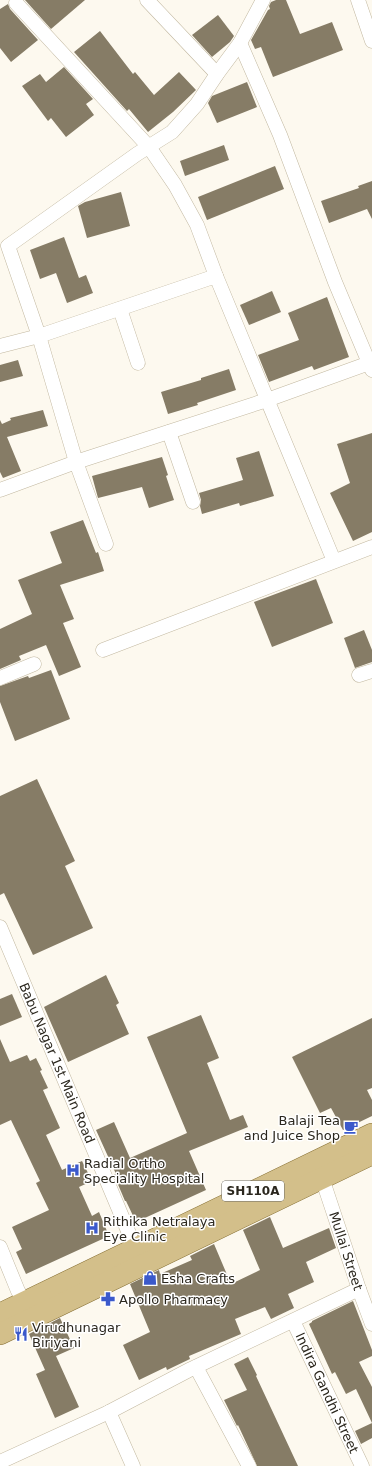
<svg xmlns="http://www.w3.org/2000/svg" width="372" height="1466" viewBox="0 0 372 1466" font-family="'DejaVu Sans',sans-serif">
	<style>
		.building { fill: #867c66 }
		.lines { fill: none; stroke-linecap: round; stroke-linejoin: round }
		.street-casing { stroke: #c2b8a0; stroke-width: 15 }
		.primary-casing { stroke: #856e32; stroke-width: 22 }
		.street { stroke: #fff; stroke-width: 14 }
		.primary { stroke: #d3bf8a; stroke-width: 21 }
		.labels { text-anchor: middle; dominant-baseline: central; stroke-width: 3; stroke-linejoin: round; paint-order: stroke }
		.shield { fill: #fff; stroke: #6b6862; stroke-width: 1 }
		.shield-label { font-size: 12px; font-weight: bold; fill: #2b271e }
		.street-label { font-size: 13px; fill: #2b271e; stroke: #fff }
		.poi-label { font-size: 13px; fill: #2b271e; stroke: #fff; text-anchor: start }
	</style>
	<rect width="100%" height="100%" fill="#fdf9ef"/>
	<g class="building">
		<path d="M25,0H85L51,29Z"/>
		<path d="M276,0H286L300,34L332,22L343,50L273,77L261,47L255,49L251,40L268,10L270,9L269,6L271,2Z"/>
		<path d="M8,4L10,9L38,40L11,62L0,48V9Z"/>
		<path d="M218,15L234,36L230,42L212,57L192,35Z"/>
		<path d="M100,31L133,74L135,72L154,95L179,72L196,90L173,112L148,132L129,109L127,111L74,52Z"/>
		<path d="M64,67L93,99L86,104L94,115L66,137L51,118L48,121L22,86L40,74L46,82Z"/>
		<path d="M247,82L257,107L217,123L208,103L212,96Z"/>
		<path d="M224,145L229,160L185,176L180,161Z"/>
		<path d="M275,166L284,189L207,220L198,197Z"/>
		<path d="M372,181V219L367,209L329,223L321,201L359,188L358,186Z"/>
		<path d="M121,192L130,226L87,238L78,206L85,202Z"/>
		<path d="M64,237L79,278L86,275L93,293L67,303L56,273L40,279L30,250Z"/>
		<path d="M272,291L281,312L249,325L240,305Z"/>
		<path d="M327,297L349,357L314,370L312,366L269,382L258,355L299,340L288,313Z"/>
		<path d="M18,360L23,376L0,382V365Z"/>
		<path d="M229,369L236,390L197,403L198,405L168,414L161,392L201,380V378Z"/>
		<path d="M43,410L48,426L7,437L21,471L3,478L0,472V420L2,424L11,420L10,418Z"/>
		<path d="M372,433V532L353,541L330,493L350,483L337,444Z"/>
		<path d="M259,451L274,496L240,506L239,503L202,514L200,506L201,500L199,493L243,480L236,458Z"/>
		<path d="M162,457L168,475L166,476L174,500L149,508L142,487L98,498L92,476Z"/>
		<path d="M83,520L96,553L98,552L104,571L60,585L74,619L63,623L81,667L59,676L46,645L19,656L21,660L0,669V629L32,614L18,580L62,563L50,532Z"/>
		<path d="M316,579L333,623L272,647L254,602Z"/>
		<path d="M364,630L372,650V662L355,668L344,638Z"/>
		<path d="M51,670L70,719L15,741L0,702V686L28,676L29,678Z"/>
		<path d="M37,779L75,861L65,866L93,928L33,955L4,893L0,895V796Z"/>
		<path d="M106,975L119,1003L116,1005L129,1034L68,1062L44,1007Z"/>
		<path d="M12,994L22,1017L0,1026V999Z"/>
		<path d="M201,1015L219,1058L207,1063L230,1120L243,1115L248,1127L189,1151L206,1190L136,1222L126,1201H125L114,1175L116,1174L96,1130L114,1122L130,1158L187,1133L147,1037Z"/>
		<path d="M372,1018V1088L367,1090L372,1100V1116L343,1130L331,1108L320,1113L292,1057Z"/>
		<path d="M0,1039L10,1062L27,1055L30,1061L36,1058L42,1070L40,1071L48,1088L43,1090L60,1128L46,1135L62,1170L82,1161L92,1181L79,1187L92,1216L99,1212L109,1236L26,1274L16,1252L22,1249L12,1227L49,1210L36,1183L40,1181L11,1120L0,1125Z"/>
		<path d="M270,1217L283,1248L329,1228L336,1248L306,1262L314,1282L288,1294L294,1308L271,1319L265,1307L235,1319L241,1334L189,1356L190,1359L167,1370L166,1367L139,1380L123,1345L150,1332L130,1284L159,1270L160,1274L192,1260L190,1256L214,1244L231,1284L260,1270L243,1230Z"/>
		<path d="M353,1301L372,1350V1356L359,1362L372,1387V1438L361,1444L355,1431L372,1423L356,1389L346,1394L335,1372L332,1374L309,1324L312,1322V1321Z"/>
		<path d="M60,1318L74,1348L56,1356L79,1407L55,1418L36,1374L45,1370L29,1334Z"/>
		<path d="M248,1357L257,1375L256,1376L298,1466H257L238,1425L237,1426L224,1400L247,1390L234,1364Z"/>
	</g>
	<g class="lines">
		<defs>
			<g id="street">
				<path d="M147,0L217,74"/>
				<path d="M263,0L240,43L217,74L197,104L172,132L137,154L8,246L39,336L216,276L334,561"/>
				<path d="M358,0L372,41"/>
				<path d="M16,3L149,147L175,185L197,225L216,276"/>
				<path d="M240,43L280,135L335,282L372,370"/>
				<path d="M120,309L138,363"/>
				<path d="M0,346L39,336L76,462L267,400L372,362"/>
				<path d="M169,432L193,502"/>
				<path d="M0,490L76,462L106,544"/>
				<path d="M103,650L372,547"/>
				<path d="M359,675L372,671"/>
				<path d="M0,678L34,664"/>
				<path d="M0,927L139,1257"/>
				<path d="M322,1178L359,1289L372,1324"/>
				<path d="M0,1247L18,1291L25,1302"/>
				<path d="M293,1321L362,1466"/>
				<path d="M196,1367L249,1466"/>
				<path d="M109,1412L133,1466"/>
				<path d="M0,1462L109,1412L191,1369L359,1289"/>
			</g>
			<g id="primary">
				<path d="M0,1314L372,1134"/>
				<path d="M0,1334L372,1154"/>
			</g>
		</defs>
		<use href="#street" class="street-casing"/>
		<use href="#primary" class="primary-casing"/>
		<use href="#street" class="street"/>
		<use href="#primary" class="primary"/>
	</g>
	<defs>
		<symbol id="cafe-bare" viewBox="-9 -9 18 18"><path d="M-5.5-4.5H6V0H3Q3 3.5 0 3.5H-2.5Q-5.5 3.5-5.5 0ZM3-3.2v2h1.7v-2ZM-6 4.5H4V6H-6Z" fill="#3b59cb" stroke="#fff" stroke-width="2.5" paint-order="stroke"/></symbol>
		<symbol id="hospital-bare" viewBox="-9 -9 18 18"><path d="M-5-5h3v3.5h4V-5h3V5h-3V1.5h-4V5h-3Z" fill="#3b59cb" stroke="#fff" stroke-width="2.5" paint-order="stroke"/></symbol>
		<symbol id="shop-bare" viewBox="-9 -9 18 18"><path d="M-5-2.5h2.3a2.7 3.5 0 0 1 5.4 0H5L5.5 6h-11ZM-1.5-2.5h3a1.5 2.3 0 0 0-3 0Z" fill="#3b59cb" stroke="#fff" stroke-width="2.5" paint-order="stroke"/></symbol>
		<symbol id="pharmacy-bare" viewBox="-9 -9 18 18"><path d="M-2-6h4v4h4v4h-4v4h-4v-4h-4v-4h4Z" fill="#3b59cb" stroke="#fff" stroke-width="2.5" paint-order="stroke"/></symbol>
		<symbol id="restaurant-bare" viewBox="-9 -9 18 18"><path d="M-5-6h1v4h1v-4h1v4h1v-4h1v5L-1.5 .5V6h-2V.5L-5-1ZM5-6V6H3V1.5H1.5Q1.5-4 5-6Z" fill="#3b59cb" stroke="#fff" stroke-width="2.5" paint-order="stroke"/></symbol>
	</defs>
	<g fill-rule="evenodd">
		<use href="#cafe-bare" x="341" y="1117" width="20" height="20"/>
		<use href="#hospital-bare" x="63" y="1160" width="20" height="20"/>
		<use href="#hospital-bare" x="82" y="1218" width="20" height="20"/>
		<use href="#shop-bare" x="140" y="1268" width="20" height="20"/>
		<use href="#pharmacy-bare" x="98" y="1289" width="20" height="20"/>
		<use href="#restaurant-bare" x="11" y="1324" width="20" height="20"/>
	</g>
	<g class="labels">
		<rect class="shield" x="222" y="1181" width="62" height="20" rx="3"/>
		<g class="shield-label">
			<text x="253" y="1191">SH110A</text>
		</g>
		<g class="street-label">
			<text transform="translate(57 1063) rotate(67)">Babu Nagar 1st Main Road</text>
			<text transform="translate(346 1251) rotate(72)">Mullai Street</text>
			<text transform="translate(327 1393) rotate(65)">Indira Gandhi Street</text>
		</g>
		<g class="poi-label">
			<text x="340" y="1120" text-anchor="end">Balaji Tea<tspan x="340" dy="15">and Juice Shop</tspan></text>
			<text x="84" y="1163">Radial Ortho<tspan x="84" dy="15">Speciality Hospital</tspan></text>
			<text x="103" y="1221">Rithika Netralaya<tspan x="103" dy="15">Eye Clinic</tspan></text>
			<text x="161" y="1278">Esha Crafts</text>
			<text x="119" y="1299">Apollo Pharmacy</text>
			<text x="32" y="1327">Virudhunagar<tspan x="32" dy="15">Biriyani</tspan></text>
		</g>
	</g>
</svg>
